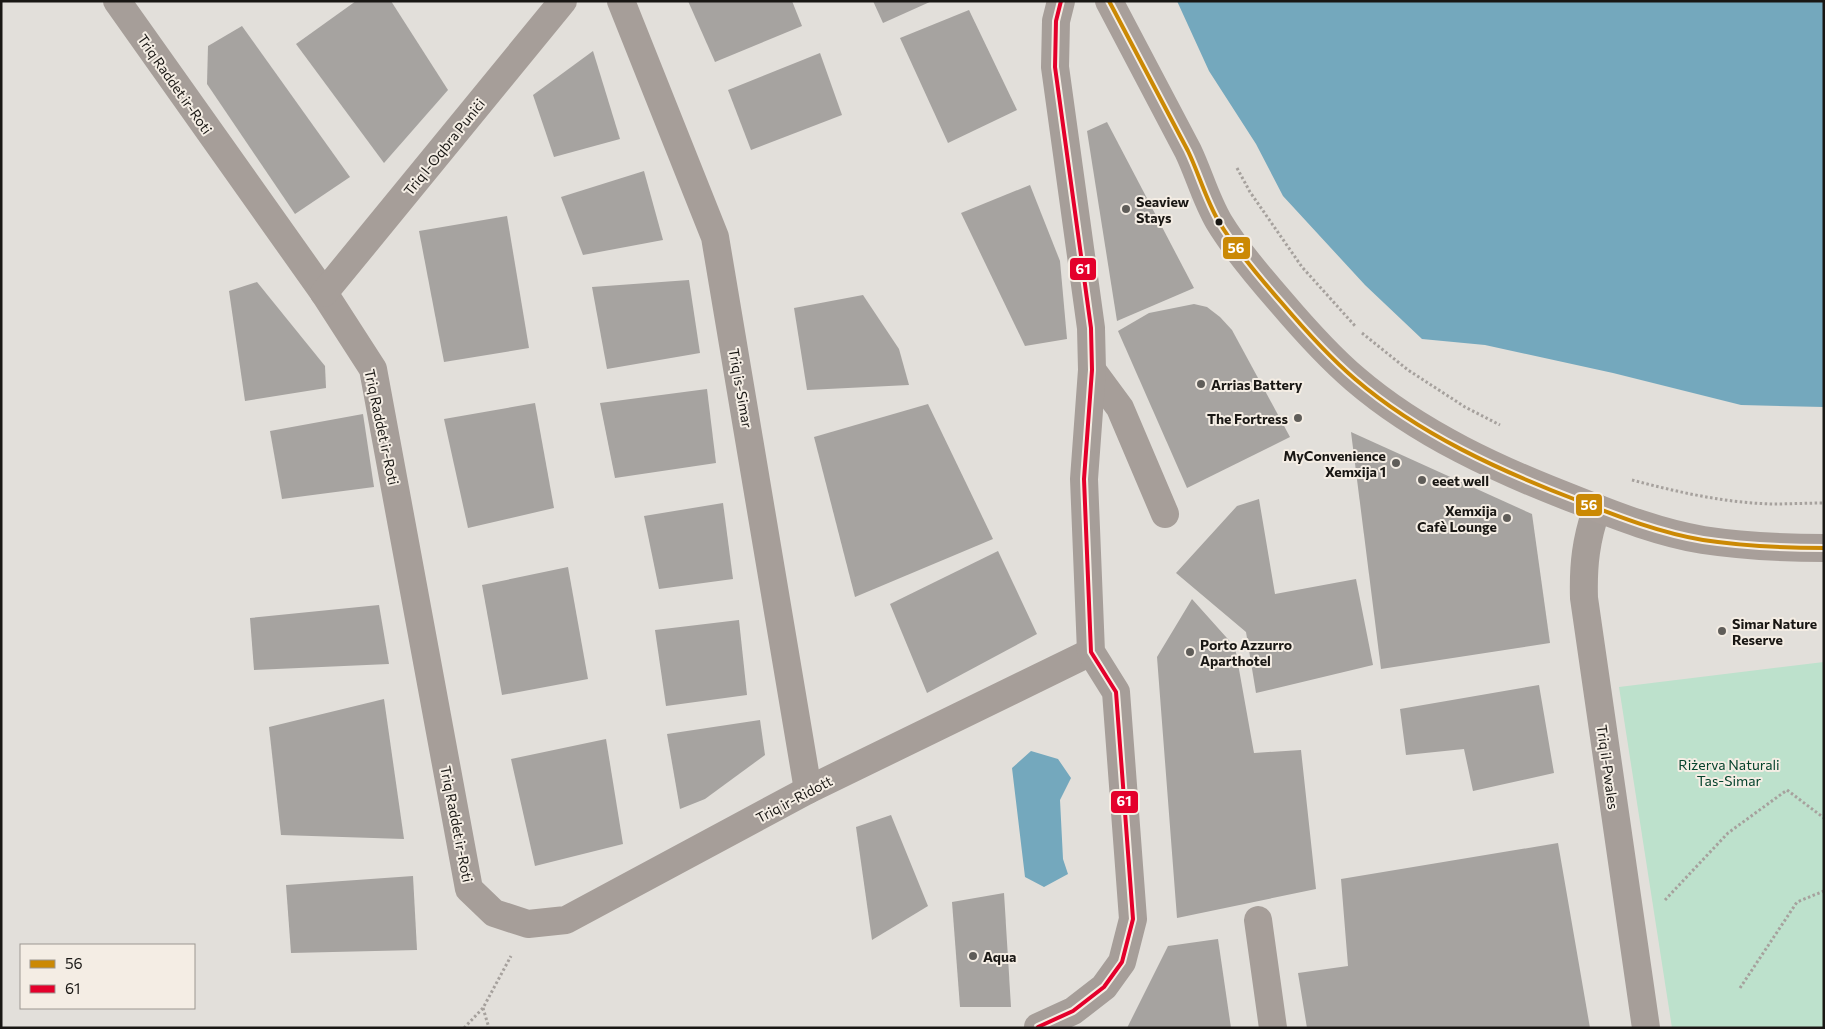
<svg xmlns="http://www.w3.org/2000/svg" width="1825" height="1029" viewBox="0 0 1825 1029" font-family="Commissioner,sans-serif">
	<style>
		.green { fill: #bde1cc }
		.water { fill: #74a8bd }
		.building { fill: #a6a3a0 }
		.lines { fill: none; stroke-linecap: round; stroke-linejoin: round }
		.path { stroke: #a6a19d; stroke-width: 3; stroke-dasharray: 2.5 2.5; stroke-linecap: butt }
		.minor { stroke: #a69e99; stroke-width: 28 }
		.major { stroke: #a89f9a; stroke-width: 28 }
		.bus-1-casing { stroke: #f4ede4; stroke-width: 8 }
		.bus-2-casing { stroke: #f4ede4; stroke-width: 8 }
		.bus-1 { stroke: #cb8904; stroke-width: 4 }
		.bus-2 { stroke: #e4002b; stroke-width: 4 }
		.poi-dot { fill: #5f5d59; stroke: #f4ede4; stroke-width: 2 }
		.bus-dot { fill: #191714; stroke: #f4ede4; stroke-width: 2 }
		.labels { text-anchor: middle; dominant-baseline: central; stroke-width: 4; stroke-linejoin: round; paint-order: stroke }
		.street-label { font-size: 14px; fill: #191714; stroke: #f4ede4 }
		.poi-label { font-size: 14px; font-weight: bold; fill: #191714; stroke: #f4ede4; text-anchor: start }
		.park-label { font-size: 14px; fill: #05422c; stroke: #f4ede4 }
		.line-badge { stroke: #f4ede4; stroke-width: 2 }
		.badge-label { font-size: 14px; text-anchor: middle; font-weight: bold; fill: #fff }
	</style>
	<rect width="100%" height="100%" fill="#e2dfda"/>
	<path class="green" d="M1824,662V1028H1672L1619,687Z"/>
	<g class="water">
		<path d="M1177,1H1824V407L1741,405L1613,373L1485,345L1422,339L1365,285L1283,196L1256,144L1209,71Z"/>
		<path d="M1031,751L1058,759L1071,778L1060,800L1063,859L1068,874L1044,887L1025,877L1012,768Z"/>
	</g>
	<g class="building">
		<path d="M356,1H391L448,90L384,163L296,44Z"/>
		<path d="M688,1H792L802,26L715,62Z"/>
		<path d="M873,1H932L883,23Z"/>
		<path d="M969,10L1017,110L948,143L900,38Z"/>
		<path d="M242,26L350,177L295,214L207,84L208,46Z"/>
		<path d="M593,51L620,139L554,157L533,95Z"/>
		<path d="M820,53L842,115L751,150L728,90Z"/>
		<path d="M1107,122L1194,288L1117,321L1087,131Z"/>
		<path d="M644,171L663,240L583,255L561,197Z"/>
		<path d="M1030,185L1060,261L1067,339L1025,346L961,213Z"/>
		<path d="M507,216L529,348L444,362L419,231Z"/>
		<path d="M689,280L700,353L607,369L592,287Z"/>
		<path d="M257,282L325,366L326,388L245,401L229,291Z"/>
		<path d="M863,295L899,349L909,385L807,390L794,308Z"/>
		<path d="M1194,304L1207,307L1220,317L1232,330L1290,437L1187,488L1118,331L1149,313Z"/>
		<path d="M707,389L716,463L615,478L600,403Z"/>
		<path d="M535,403L554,508L468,528L444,419Z"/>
		<path d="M928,404L993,539L855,597L814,437Z"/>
		<path d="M363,414L374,487L282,499L270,431Z"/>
		<path d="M1351,432L1532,514L1550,643L1381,669Z"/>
		<path d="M1259,499L1275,594L1356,579L1373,665L1256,693L1246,632L1176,573L1237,506Z"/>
		<path d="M723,503L733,579L659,589L644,516Z"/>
		<path d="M998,551L1037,634L927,693L890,604Z"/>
		<path d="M568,567L588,679L502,695L482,585Z"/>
		<path d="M1192,599L1235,647L1254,753L1301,750L1316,889L1177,918L1157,657Z"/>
		<path d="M379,605L389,664L254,670L250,618Z"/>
		<path d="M739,620L747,695L666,706L655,630Z"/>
		<path d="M1539,685L1554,773L1473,791L1464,749L1406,755L1400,709Z"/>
		<path d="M384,699L404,839L281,835L269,727Z"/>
		<path d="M760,720L765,755L705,799L680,809L667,734Z"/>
		<path d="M606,739L623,844L535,866L511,759Z"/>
		<path d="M891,815L928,906L872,940L856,827Z"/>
		<path d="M1558,843L1590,1028H1307L1298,973L1348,966L1341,879Z"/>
		<path d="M413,876L417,950L291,953L286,885Z"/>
		<path d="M1004,893L1011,1007H960L952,902Z"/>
		<path d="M1218,939L1231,1028H1127L1168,946Z"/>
	</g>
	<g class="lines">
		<g class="path">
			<path d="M1237,168L1250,192L1302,267L1356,327"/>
			<path d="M1362,333L1408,370L1465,407L1500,425"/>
			<path d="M1632,480C1677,492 1726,503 1773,504C1790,504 1807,503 1824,503"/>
			<path d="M1665,900L1728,833L1787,790L1824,818"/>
			<path d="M1740,988L1797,902L1824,891"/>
			<path d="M483,1008L489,1028"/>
			<path d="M464,1028L483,1008L511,956"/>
		</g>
		<g class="minor">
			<path d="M117,1L324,293L373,369L469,889L494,913L528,924L566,920L808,790L1091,652"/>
			<path d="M621,1L715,237L808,790"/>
			<path d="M324,293L563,1"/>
			<path d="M1092,370L1120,408L1165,514"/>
			<path d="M1597,508C1586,539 1583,565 1584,598L1646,1028"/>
			<path d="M1258,920L1273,1028"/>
			<path d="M1038,1027L1073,1011L1104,987L1122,962L1133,919L1116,692L1091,652L1084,479L1092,370L1091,328L1055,67L1056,21L1061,1"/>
		</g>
		<path class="major" d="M1109,1C1135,51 1162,101 1188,151C1199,174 1206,200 1219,222C1236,250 1259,277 1281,302C1304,329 1328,356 1355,379C1419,434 1500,471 1579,501C1619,517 1661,533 1703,540C1743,546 1783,548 1824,548"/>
		<defs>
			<path id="bus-1" d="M1109,1C1135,51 1162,101 1188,151C1199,174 1206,200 1219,222C1236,250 1259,277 1281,302C1304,329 1328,356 1355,379C1419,434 1500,471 1579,501C1619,517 1661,533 1703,540C1743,546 1783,548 1824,548"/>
			<path id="bus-2" d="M1038,1027L1073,1011L1104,987L1122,962L1133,919L1116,692L1091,652L1084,479L1092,370L1091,328L1055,67L1056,21L1061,1"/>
		</defs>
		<use href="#bus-1" class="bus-1-casing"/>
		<use href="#bus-2" class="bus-2-casing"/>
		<use href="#bus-1" class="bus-1"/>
		<use href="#bus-2" class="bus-2"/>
	</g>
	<g class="poi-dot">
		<circle cx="1126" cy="209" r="5"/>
		<circle cx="1201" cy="384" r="5"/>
		<circle cx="1298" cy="418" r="5"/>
		<circle cx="1396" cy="463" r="5"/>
		<circle cx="1422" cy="480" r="5"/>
		<circle cx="1507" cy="518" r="5"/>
		<circle cx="1722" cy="631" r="5"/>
		<circle cx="1190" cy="652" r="5"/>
		<circle cx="973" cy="956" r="5"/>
	</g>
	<circle class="bus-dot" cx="1219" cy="222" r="4.5"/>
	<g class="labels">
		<g class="street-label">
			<text transform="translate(175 84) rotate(55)">Triq Raddet ir-Roti</text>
			<text transform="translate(444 147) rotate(-51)">Triq l-Oqbra Puniċi</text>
			<text transform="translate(741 388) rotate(80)">Triq is-Simar</text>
			<text transform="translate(382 427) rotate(78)">Triq Raddet ir-Roti</text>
			<text transform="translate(1608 767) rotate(82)">Triq il-Pwales</text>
			<text transform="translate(794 799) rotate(-28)">Triq ir-Ridott</text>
			<text transform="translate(457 824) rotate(79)">Triq Raddet ir-Roti</text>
		</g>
		<g class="poi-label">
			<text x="1136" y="201">Seaview<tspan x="1136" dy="16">Stays</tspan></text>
			<text x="1211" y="384">Arrias Battery</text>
			<text x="1288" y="418" text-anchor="end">The Fortress</text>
			<text x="1386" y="455" text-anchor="end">MyConvenience<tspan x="1386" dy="16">Xemxija 1</tspan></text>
			<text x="1432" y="480">eeet well</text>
			<text x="1497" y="510" text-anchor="end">Xemxija<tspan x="1497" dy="16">Cafè Lounge</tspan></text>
			<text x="1732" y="623">Simar Nature<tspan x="1732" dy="16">Reserve</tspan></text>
			<text x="1200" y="644">Porto Azzurro<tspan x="1200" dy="16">Aparthotel</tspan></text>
			<text x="983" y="956">Aqua</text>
		</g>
		<g class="park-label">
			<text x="1729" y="764">Riżerva Naturali<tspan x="1729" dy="16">Tas-Simar</tspan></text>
		</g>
	</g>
	<g class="line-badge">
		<rect x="1222" y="236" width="29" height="24" rx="5" fill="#cb8904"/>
		<rect x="1069" y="257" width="28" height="24" rx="5" fill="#e4002b"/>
		<rect x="1575" y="493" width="28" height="24" rx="5" fill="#cb8904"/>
		<rect x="1110" y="790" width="29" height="24" rx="5" fill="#e4002b"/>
	</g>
	<g class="badge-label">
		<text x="1236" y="253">56</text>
		<text x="1083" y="274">61</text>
		<text x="1589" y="510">56</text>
		<text x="1124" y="806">61</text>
	</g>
	<rect width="1825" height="1029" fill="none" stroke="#191714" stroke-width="5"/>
	<rect x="20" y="944" width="175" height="65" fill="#f4ede4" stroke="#9c9791"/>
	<rect x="30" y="960" width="25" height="8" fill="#cb8904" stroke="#9c9791"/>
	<text x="65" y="969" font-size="15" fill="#191714">56</text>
	<rect x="30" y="985" width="25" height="8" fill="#e4002b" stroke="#9c9791"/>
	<text x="65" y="994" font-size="15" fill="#191714">61</text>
</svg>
